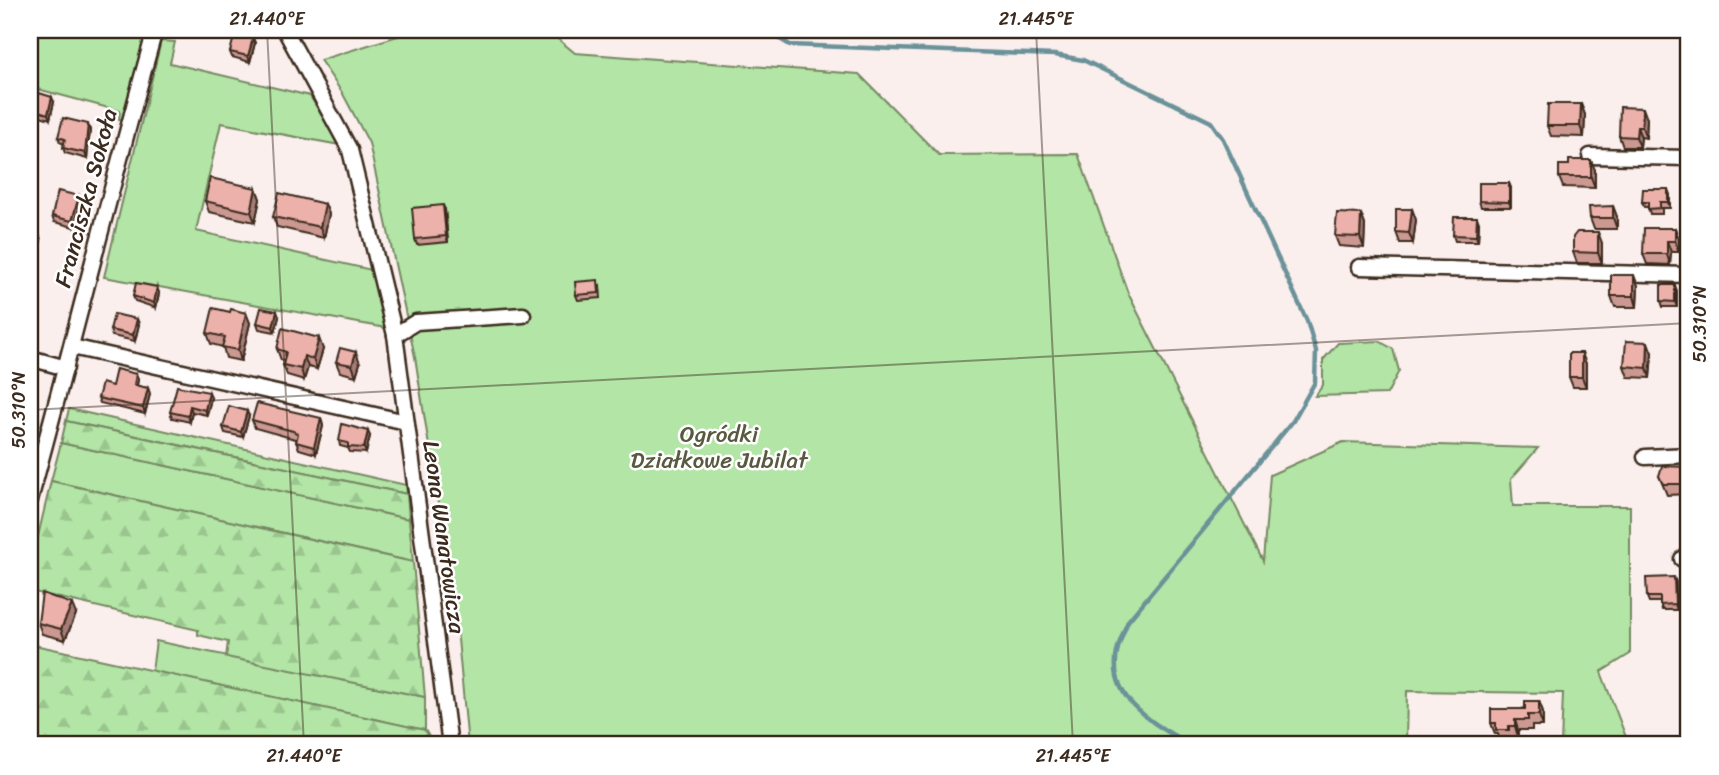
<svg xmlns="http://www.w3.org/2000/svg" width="1719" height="775" viewBox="0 0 1719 775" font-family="Sriracha,sans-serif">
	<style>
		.green { fill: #b2e5a6; stroke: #768862; stroke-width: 2 }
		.forest { fill: url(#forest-firs); stroke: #768862; stroke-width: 2 }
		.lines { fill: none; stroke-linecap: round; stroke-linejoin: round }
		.stream { stroke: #6a9298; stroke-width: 4.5 }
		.minor-casing { stroke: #3b2a1e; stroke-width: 19 }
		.minor { stroke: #fff; stroke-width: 14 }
		.wall { fill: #cb9892; stroke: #3b2a1e; stroke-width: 2 }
		.shaded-wall { fill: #a57c77; stroke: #3b2a1e; stroke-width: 2 }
		.building { fill: #ecb1aa; stroke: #3b2a1e; stroke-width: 2 }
		.ticks { fill: none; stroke: #3b2a1e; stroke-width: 2; stroke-opacity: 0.45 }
		.labels { text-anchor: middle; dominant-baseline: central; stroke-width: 5; stroke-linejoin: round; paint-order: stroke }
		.street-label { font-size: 23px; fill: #3b2a1e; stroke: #fff }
		.park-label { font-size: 23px; fill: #595940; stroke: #fff }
		.neatline { fill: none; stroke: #3b2a1e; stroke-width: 2.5 }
		.ticks-label { font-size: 18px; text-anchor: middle; fill: #3b2a1e }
	</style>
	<defs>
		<pattern id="forest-firs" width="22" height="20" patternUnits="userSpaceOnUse" patternTransform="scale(1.75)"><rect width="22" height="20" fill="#b2e5a6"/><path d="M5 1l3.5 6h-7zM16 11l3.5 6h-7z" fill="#9ac58e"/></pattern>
	</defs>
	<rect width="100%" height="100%" fill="#fbefee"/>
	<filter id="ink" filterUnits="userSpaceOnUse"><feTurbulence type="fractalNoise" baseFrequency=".0143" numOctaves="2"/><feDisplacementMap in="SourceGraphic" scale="14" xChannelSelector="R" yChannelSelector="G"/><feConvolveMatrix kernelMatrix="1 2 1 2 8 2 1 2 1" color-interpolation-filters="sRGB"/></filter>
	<g filter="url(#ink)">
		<g class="green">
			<path d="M30,30H150L124,119H119L120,111L30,87Z"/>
			<path d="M417,30H547L575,53L859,74L939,155L1078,154L1128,293L1263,561L1270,475L1343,442L1538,448L1511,479L1513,506H1630V654L1601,672L1629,745H1561L1563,693L1407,691L1406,745H468L456,618L415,357L369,143L343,94L320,60Z"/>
			<path d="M161,41L175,42L170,63L310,96L340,145L221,123L196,231L372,270L386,328L104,277Z"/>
			<path d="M1379,341L1393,349L1399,371L1387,394L1315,396L1323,385V360L1338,343Z"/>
			<path d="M69,409L406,485L407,494L66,421Z"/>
			<path d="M61,443L409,519L413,562L51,481Z"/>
			<path d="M156,641L425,697V730L434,745H430L425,730L152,671Z"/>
		</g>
		<g class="forest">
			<path d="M66,421L407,494L409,519L61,443Z"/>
			<path d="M51,481L413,562L425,697L226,657L228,642L198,635V630L30,591V570Z"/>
			<path d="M30,644L425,730L430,745H30Z"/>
		</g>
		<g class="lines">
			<path class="stream" d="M765,30L790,45L1055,55L1083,60L1211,122L1223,139L1307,321L1316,351L1315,382L1293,421L1128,621C1124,631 1119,642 1117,652C1107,701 1157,725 1190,745"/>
			<defs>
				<g id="minor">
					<path d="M285,30L350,150L395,335"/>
					<path d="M1590,156L1689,158"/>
					<path d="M1359,267L1689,275"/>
					<path d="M72,347L406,422"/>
					<path d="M30,358L66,368"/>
					<path d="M1645,457L1689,455"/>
					<path d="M30,500C73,343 111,186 155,30"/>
					<path d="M1682,559L1689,558"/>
					<path d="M450,745L395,335L416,322L523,315"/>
				</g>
			</defs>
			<use href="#minor" class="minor-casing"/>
			<use href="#minor" class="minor"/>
		</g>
		<g class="wall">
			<path d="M203,30H227L226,36Z"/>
			<path d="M253,38L255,43L250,62L232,57L230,52Z"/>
			<path d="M1689,40V66L1685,63L1683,57Z"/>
			<path d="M54,102L50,119L37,115L35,110Z"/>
			<path d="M1581,104L1585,115L1584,137L1551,136L1547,126Z"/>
			<path d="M1647,119L1646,138L1641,137L1640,147H1623L1619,136Z"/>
			<path d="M90,130L87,159L65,153L63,148L64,144L60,142L58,137Z"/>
			<path d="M1595,170V188L1563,187L1559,177Z"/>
			<path d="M1509,183L1511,188V207H1481L1479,201Z"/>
			<path d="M256,188L260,199L255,222L209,212L205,201Z"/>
			<path d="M1670,195V208H1662V214H1650L1648,207H1644L1642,202Z"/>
			<path d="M79,196L81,202L74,227L54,222L52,216Z"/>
			<path d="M325,204L329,214L324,238L277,227L273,217Z"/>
			<path d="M1613,206L1617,217V229H1594L1590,218Z"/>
			<path d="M1412,209L1416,220L1413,243H1400L1396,232Z"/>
			<path d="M445,210L448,242L417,245L415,239Z"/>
			<path d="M1361,214L1365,225L1364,248L1339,246L1335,236Z"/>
			<path d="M1479,223L1478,241H1455L1453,235Z"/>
			<path d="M1675,228L1679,239V252H1671L1670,265L1647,264L1643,254Z"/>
			<path d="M30,232L39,235L41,240L35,261L30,260Z"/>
			<path d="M1602,243V263H1577L1573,252Z"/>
			<path d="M600,285L601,298L578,300L576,295Z"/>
			<path d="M1638,286L1637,307H1615L1611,296Z"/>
			<path d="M157,287L159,293L156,308L135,301L133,296Z"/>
			<path d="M1677,291V307H1663L1661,301Z"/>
			<path d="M230,312L246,313L250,323L241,361L226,358L223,347L211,344L207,333Z"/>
			<path d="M279,317L275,332L259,329L257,323Z"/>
			<path d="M137,319L139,324L135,341L112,336L110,330Z"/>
			<path d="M277,349H323L317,369L308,367L304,380L287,375L283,365L284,361L281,360Z"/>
			<path d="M1652,353L1650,378L1628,377L1624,366Z"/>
			<path d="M336,362L360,363L356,376L340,372Z"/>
			<path d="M1586,364V387H1573L1569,377Z"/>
			<path d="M136,374L138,379L137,386L148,388L150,394L145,414L100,403L98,398L112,386Z"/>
			<path d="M211,398L207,415L192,412L190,422L172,418L170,412Z"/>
			<path d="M249,416L243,437L225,433L223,427Z"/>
			<path d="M321,418L323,426L316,454L299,449L296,442L297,439H295L255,428L252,420Z"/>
			<path d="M370,436L366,453L350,452L348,448L340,446L339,441Z"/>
			<path d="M1689,467V494L1667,495L1659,476Z"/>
			<path d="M1676,582L1677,610H1662L1660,602H1649L1647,597Z"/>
			<path d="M76,614L65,640L42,634L38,623Z"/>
			<path d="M1539,701L1543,712V726H1532V730H1518V737H1513V740H1500L1498,734H1495L1491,723Z"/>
		</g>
		<g class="shaded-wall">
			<path d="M253,38L255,43L250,62L248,56Z"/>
			<path d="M52,97L54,102L50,119L48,114Z"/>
			<path d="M1581,104L1585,115L1584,137L1580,126Z"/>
			<path d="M1643,108L1647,119L1646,138L1642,127Z"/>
			<path d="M88,124L90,130L87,159L85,153Z"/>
			<path d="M1637,127L1641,137L1640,147L1636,137Z"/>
			<path d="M1591,160L1595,170V188L1591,177Z"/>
			<path d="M1509,183L1511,188V207L1509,202Z"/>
			<path d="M256,188L260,199L255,222L251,212Z"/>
			<path d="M1668,189L1670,195V208L1668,202Z"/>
			<path d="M79,196L81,202L74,227L72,221Z"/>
			<path d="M325,204L329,214L324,238L320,227Z"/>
			<path d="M443,205L445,210L448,242L446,236Z"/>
			<path d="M1613,206L1617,217V229L1613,218Z"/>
			<path d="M1412,209L1416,220L1413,243L1409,233Z"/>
			<path d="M1361,214L1365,225L1364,248L1360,237Z"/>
			<path d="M1477,217L1479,223L1478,241L1476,236Z"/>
			<path d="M1675,228L1679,239V252L1675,241Z"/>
			<path d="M1598,232L1602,243V263L1598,253Z"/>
			<path d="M39,235L41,240L35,261L33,256Z"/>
			<path d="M1667,241L1671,252L1670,265L1667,254Z"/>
			<path d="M1634,275L1638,286L1637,307L1634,296Z"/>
			<path d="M1675,285L1677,291V307L1675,302Z"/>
			<path d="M157,287L159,293L156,308L154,303Z"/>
			<path d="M277,311L279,317L275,332L273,327Z"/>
			<path d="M246,313L250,323L241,361L238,350Z"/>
			<path d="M137,319L139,324L135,341L133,335Z"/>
			<path d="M319,338L323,349L317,369L313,359Z"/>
			<path d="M1648,342L1652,353L1650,378L1647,368Z"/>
			<path d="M356,352L360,363L356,376L352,365Z"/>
			<path d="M1582,353L1586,364V387L1582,377Z"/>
			<path d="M304,356L308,367L304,380L301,369Z"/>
			<path d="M136,374L138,379L136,390L134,385Z"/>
			<path d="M30,382L32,387L30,397Z"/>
			<path d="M148,388L150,394L145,414L143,408Z"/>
			<path d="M209,392L211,398L207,415L205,410Z"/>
			<path d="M190,406L192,412L190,422L188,416Z"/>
			<path d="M247,411L249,416L243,437L241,432Z"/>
			<path d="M321,418L323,426L316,454L314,447Z"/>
			<path d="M368,431L370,436L366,453L364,448Z"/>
			<path d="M1674,577L1676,582L1677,610L1675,604Z"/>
			<path d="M72,604L76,614L65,640L61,629Z"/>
			<path d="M1539,701L1543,712V726L1539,715Z"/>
			<path d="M1515,720L1518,730V737L1515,726Z"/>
		</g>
		<g class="building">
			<path d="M235,33L253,38L248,56L230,52Z"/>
			<path d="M1683,40H1689V62L1683,57Z"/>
			<path d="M39,93L52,97L48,114L35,110Z"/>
			<path d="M1548,104H1581L1580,126H1547Z"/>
			<path d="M1620,107L1643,108L1642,127H1637L1636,137L1619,136Z"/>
			<path d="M63,118L88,124L85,153L63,148L65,139L58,137Z"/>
			<path d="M1569,160H1591V177H1559V165H1569Z"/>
			<path d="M210,178L256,188L251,212L205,201Z"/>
			<path d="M1479,183H1509V202L1479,201Z"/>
			<path d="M1643,189H1668V202H1660V208L1648,209V202H1642Z"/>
			<path d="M58,191L79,196L72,221L52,216Z"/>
			<path d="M279,193L325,204L320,227L273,217Z"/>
			<path d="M443,205L446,236L415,239L412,208Z"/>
			<path d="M1613,206V218H1590L1589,207Z"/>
			<path d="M1396,209H1412L1409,233L1396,232Z"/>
			<path d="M1337,213L1361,214L1360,237L1335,236Z"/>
			<path d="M1454,217H1477L1476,236L1453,235Z"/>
			<path d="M1644,228H1675V241H1667V254H1643Z"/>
			<path d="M30,232L39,235L33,256L30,255Z"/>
			<path d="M1577,232H1598V253L1573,252V237Z"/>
			<rect x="1611" y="275" width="23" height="21"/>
			<path d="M598,280L599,293L576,295L575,282Z"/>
			<path d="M136,283L157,287L154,303L133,296Z"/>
			<path d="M1661,285H1675V302L1661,301Z"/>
			<path d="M213,308L230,312L231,309L246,313L238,350L222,347L225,337L207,333Z"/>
			<path d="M261,308L277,311L273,327L257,323Z"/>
			<path d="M114,314L137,319L133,335L110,330Z"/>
			<path d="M282,328L319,338L313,359L304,356L301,369L283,365L286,352L277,349Z"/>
			<path d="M1626,341L1648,342L1647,368L1624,366Z"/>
			<path d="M340,348L356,352L352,365L336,362Z"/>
			<rect x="1569" y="353" width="13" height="24"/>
			<path d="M116,369L136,374L134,385L148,388L143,408L98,398L102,383L112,386Z"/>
			<path d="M177,386L209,392L205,410L190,406L188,416L170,412Z"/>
			<path d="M257,403L321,418L314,447L296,442L298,434L293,431L252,420Z"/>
			<path d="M229,406L247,411L241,432L223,427Z"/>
			<path d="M342,424L368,431L364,448L348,447V443L339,441Z"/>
			<path d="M1662,466L1689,467V484H1663L1659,476Z"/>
			<path d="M1674,577L1675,604L1660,605V597H1647L1646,578Z"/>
			<path d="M42,593L72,604L61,629L38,623Z"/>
			<path d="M1525,701H1539V715H1528V720H1515V726H1509V730H1496V723H1491V709H1525Z"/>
		</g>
	</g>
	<path class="ticks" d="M267,30L304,745M1036,30L1073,745M30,410L1689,323"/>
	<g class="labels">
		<g class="street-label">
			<text transform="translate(86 198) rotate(-75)">Franciszka Sokoła</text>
			<text transform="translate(444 537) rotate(82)">Leona Wanatowicza</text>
		</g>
		<g class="park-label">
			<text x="719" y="434">Ogródki<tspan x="719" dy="26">Działkowe Jubilat</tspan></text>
		</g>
	</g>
	<rect width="1719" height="775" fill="none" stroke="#fff" stroke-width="77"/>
	<rect x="38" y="38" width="1642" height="698" class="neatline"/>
	<g class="ticks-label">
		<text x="267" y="25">21.440°E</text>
		<text x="1036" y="25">21.445°E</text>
		<text transform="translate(1700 324) rotate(-90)" y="6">50.310°N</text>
		<text transform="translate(19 410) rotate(-90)" y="6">50.310°N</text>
		<text x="304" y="762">21.440°E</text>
		<text x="1073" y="762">21.445°E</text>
	</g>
</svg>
